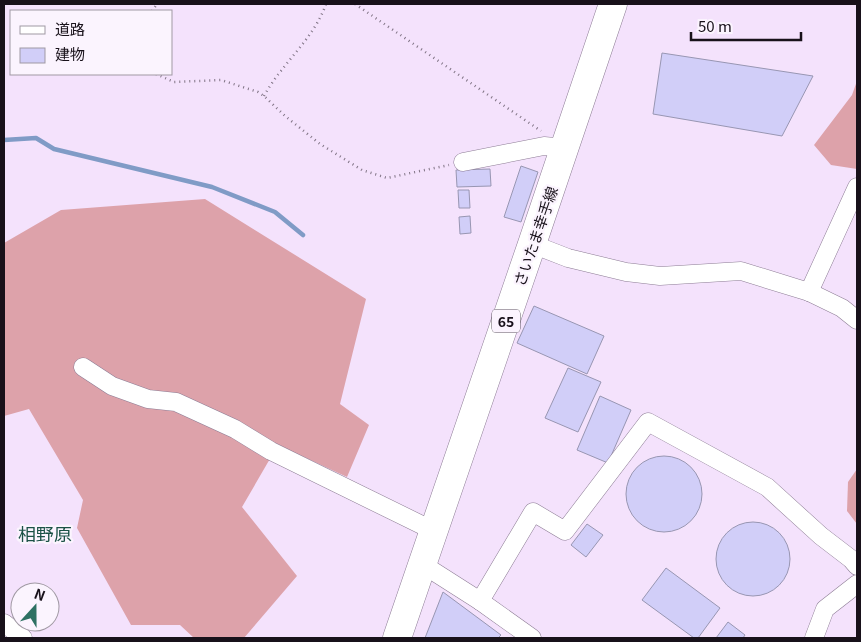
<svg xmlns="http://www.w3.org/2000/svg" width="861" height="642" viewBox="0 0 861 642" font-family="Georgia,'Noto Sans JP',serif">
	<style>
		.forest { fill: #dda2aa }
		.lines { fill: none; stroke-linecap: round; stroke-linejoin: round }
		.stream { stroke: #809bc6; stroke-width: 4.5 }
		.building { fill: #d1cef8; stroke: #9896b2 }
		.street-casing { stroke: #8d7d95; stroke-width: 19 }
		.primary-casing { stroke: #8d7d95; stroke-width: 29 }
		.path { stroke: #807485; stroke-width: 2.5; stroke-dasharray: 1 4; stroke-linecap: butt }
		.street { stroke: #fff; stroke-width: 18 }
		.primary { stroke: #fff; stroke-width: 28 }
		.labels { text-anchor: middle; dominant-baseline: central; stroke-width: 4.5; stroke-linejoin: round; paint-order: stroke }
		.shield { fill: #fbf4fe; stroke: #5c555e; stroke-width: 1 }
		.shield-label { font-size: 14px; font-weight: bold; fill: #18111a }
		.street-label { font-size: 15px; fill: #18111a; stroke: #fbf4fe }
		.quarter-label { font-size: 18px; fill: #1b5146; stroke: #fbf4fe }
	</style>
	<rect width="100%" height="100%" fill="#f4e2fc"/>
	<g class="forest">
		<path d="M857,81V169L831,165L814,145L852,95Z"/>
		<path d="M205,199L366,299L340,404L369,425L347,477L278,445L242,507L297,576L244,638H194L180,625H131L77,528L83,500L29,409L4,416V243L61,210Z"/>
		<path d="M857,469V524L847,511L848,482Z"/>
	</g>
	<g class="lines">
		<path class="stream" d="M4,140L36,138L54,149L212,187L275,212L303,235"/>
	</g>
	<g class="building">
		<path d="M662,53L813,76L782,136L653,114Z"/>
		<path d="M521,166L538,172L521,222L504,217Z"/>
		<path d="M490,169L491,186L457,187L456,170Z"/>
		<path d="M458,190H469L470,208H459Z"/>
		<path d="M470,216L471,233L460,234L459,217Z"/>
		<path d="M534,306L604,336L587,374L517,343Z"/>
		<path d="M568,368L601,382L578,432L545,418Z"/>
		<path d="M600,396L631,410L608,463L577,450Z"/>
		<circle cx="664" cy="494" r="38"/>
		<circle cx="753" cy="559" r="37"/>
		<path d="M587,524L603,535L586,557L571,545Z"/>
		<path d="M666,568L720,608L698,638H694L642,600Z"/>
		<path d="M443,592L501,635L498,638H425Z"/>
		<path d="M728,622L745,635L743,638H716Z"/>
	</g>
	<g class="lines">
		<defs>
			<g id="street">
				<path d="M463,162L544,146L565,148"/>
				<path d="M532,244L568,258L626,272L660,276L741,271L809,292L842,308L857,320"/>
				<path d="M809,292L857,187"/>
				<path d="M83,367L112,386L148,399L176,402L235,429L271,451L434,531"/>
				<path d="M422,564L480,601L532,638"/>
				<path d="M480,601L533,512L565,531L648,422L767,487L821,536L851,559L857,566"/>
				<path d="M4,623L23,638"/>
				<path d="M814,638L825,609L857,584"/>
			</g>
			<path id="primary" d="M397,638L532,244L613,4"/>
		</defs>
		<use href="#street" class="street-casing"/>
		<use href="#primary" class="primary-casing"/>
		<g class="path">
			<path d="M355,4L541,131"/>
			<path d="M152,11L157,4"/>
			<path d="M156,74L174,82L221,80L258,92L264,96L285,116L320,144L362,170L387,178L449,165"/>
			<path d="M264,96C282,63 314,39 326,4"/>
		</g>
		<use href="#street" class="street"/>
		<use href="#primary" class="primary"/>
	</g>
	<g class="labels">
		<rect class="shield" x="492" y="309.5" width="28" height="23" rx="4"/>
		<g class="shield-label">
			<text x="506" y="321">65</text>
		</g>
		<g class="street-label">
			<text transform="translate(535 236) rotate(-71)">さいたま幸手線</text>
		</g>
		<g class="quarter-label">
			<text x="45" y="533">相野原</text>
		</g>
	</g>
	<rect width="861" height="642" fill="none" stroke="#18111a" stroke-width="10"/>
	<rect x="10" y="10" width="162" height="65" fill="#fbf4fe" stroke="#a099a3"/>
	<rect x="20" y="26" width="25" height="8" fill="#ffffff" stroke="#a099a3"/>
	<text x="55" y="35" font-size="15" fill="#18111a">道路</text>
	<rect x="20" y="48" width="25" height="15" fill="#d1cef8" stroke="#a099a3"/>
	<text x="55" y="60" font-size="15" fill="#18111a">建物</text>
	<g transform="translate(35 607) rotate(21)"><circle r="24" fill="#fbf4fe" stroke="#a099a3"/>
	<path d="M0-4L9 19L0 12L-9 19Z" fill="#2e7163"/>
	<text y="-8" font-size="14" font-weight="bold" text-anchor="middle" fill="#18111a">N</text>
	</g>
	<path d="M691 32v8h110v-8" fill="none" stroke="#18111a" stroke-width="2.5"/>
	<text x="698" y="32" font-size="15" fill="#18111a" stroke="#fbf4fe" stroke-width="4" paint-order="stroke">50 m</text>
</svg>
